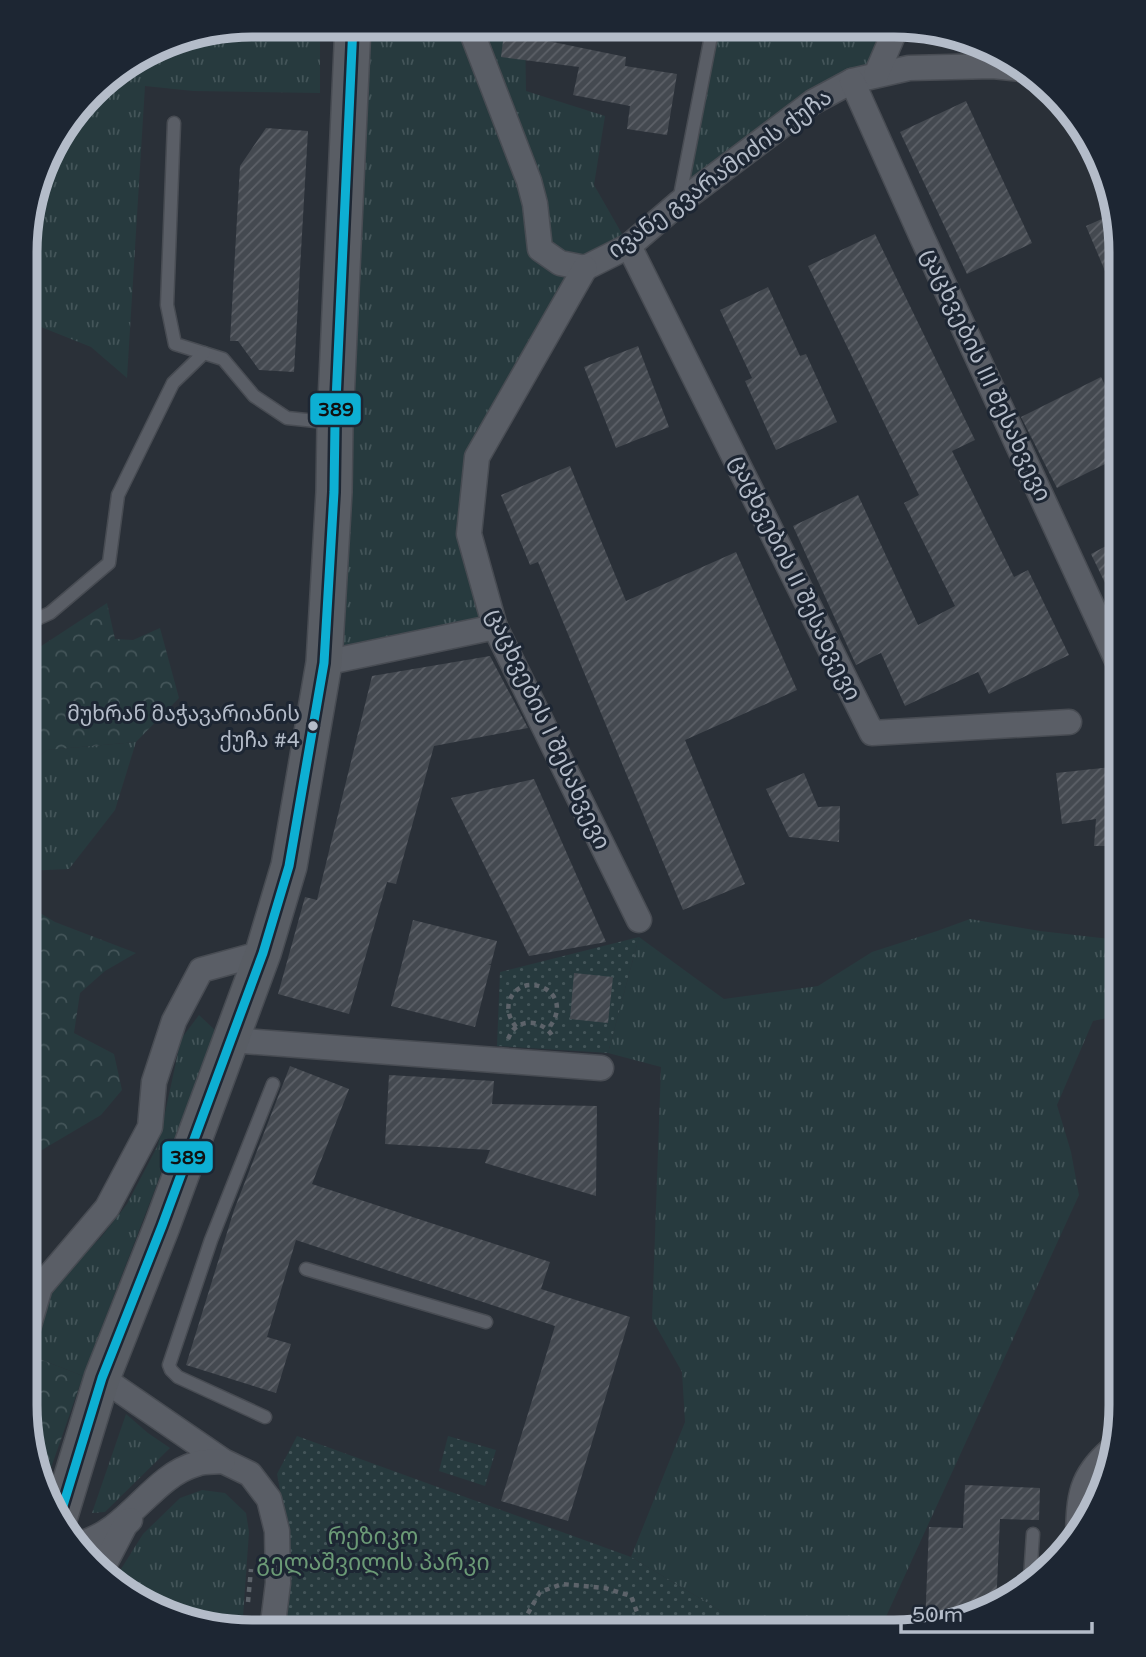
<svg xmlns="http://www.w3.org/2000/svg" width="1146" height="1657" viewBox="0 0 1146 1657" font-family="'Varela Round','Noto Sans Georgian',sans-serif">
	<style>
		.grass { fill: url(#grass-tufts) }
		.forest { fill: url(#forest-crowns) }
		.park { fill: url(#park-dots) }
		.building { fill: url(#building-hatch) }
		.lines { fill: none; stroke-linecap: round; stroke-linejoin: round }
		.lane-casing { stroke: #484c53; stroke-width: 15 }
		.street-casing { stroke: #484c53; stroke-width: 27 }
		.secondary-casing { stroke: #484c53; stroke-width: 38 }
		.path { stroke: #5d636a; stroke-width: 4.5; stroke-dasharray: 5 5; stroke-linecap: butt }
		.lane { stroke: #5a5e66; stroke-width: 12 }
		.street { stroke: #5a5e66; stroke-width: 24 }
		.secondary { stroke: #595d64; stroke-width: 35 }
		.bus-1-casing { stroke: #1d2633; stroke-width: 14 }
		.bus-1 { stroke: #0dafd3; stroke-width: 9 }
		.bus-dot { fill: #b4bcc9; stroke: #1d2633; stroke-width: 2.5 }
		.labels { text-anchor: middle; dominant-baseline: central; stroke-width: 6; stroke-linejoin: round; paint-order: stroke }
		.bus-label { font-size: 21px; fill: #b4bcc9; stroke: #1d2633; text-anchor: end }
		.street-label { font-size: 23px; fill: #b4bcc9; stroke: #1d2633 }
		.park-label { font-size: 23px; fill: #6b9a76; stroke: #1d2633 }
		.rim { fill: none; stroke: #b4bcc9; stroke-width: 9 }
		.line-badge { stroke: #1d2633; stroke-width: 2.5 }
		.pale-badge-label { font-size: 19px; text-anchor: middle; font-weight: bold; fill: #111 }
	</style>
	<defs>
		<pattern id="grass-tufts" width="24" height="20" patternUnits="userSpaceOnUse" patternTransform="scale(1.75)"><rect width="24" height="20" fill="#273a3e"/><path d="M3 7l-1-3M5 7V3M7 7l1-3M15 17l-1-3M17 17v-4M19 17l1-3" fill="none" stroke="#445559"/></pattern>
		<pattern id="forest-crowns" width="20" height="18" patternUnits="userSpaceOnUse" patternTransform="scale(1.75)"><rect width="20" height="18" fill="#273a3e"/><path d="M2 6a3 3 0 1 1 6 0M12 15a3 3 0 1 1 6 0" fill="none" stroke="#445559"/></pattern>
		<pattern id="park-dots" width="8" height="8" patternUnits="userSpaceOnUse" patternTransform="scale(1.75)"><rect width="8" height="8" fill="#273a3e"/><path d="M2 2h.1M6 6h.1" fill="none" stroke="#445559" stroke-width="1.8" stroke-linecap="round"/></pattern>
		<pattern id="building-hatch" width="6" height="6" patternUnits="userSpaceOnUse" patternTransform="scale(1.75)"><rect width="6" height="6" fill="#444950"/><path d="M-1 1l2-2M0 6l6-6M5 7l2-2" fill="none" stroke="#5d6168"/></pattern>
	</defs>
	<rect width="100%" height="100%" fill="#2a3038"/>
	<g class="grass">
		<path d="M251,25H320V93L193,91L145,86L127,378L91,347L26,321V221L55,138L102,81L178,37Z"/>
		<path d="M353,25H525L526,91L605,116L594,185L629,246L585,268L477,457L469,534L495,627L324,663Z"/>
		<path d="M713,26H897L876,75L679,203Z"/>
		<path d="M136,742L115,810L69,869L25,871L26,767L47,750Z"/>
		<path d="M970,919L1040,931L1110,939L1121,937V1015L1093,1021L1057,1105L1071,1152L1079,1195L879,1632H756L631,1557L685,1422L682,1372L652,1319L661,1067L608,1053L639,937L724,999L818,986L872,952L937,931Z"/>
		<path d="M199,1015L216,1031L83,1376L32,1356L49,1291L102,1236L127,1204L158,1145L181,1039Z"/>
		<path d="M126,1414L148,1433L170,1448L105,1512L92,1513Z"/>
		<path d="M202,1490L225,1493L246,1513L249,1532L242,1631H222L114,1586L121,1569L143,1534L180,1498Z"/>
	</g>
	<g class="forest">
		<path d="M107,603L115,639L133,640L160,628L179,698L136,742L47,750L26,767V656Z"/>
		<path d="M25,904L55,922L136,953L105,971L80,993L74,1033L114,1054L122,1090L101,1115L25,1160Z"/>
		<path d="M32,1356L83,1376L44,1488L25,1406V1370Z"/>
	</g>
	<g class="park">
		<path d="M639,937L608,1053L497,1046L500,972Z"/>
		<path d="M297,1436L631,1557L756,1632L280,1631L289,1539L277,1474Z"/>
		<path d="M448,1436L496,1450L485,1486L439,1471Z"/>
	</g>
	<g class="building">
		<path d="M505,25H550L548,41L626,57L625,66L677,74L667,135L627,129L630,106L573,95L579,67L501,57Z"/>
		<path d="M966,101L1032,243L967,274L900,132Z"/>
		<path d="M266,128L308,131L294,372L259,370L238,341H230L240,166Z"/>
		<path d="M1113,214L1121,251V309L1086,226Z"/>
		<path d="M875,234L975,440L952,451L1014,577L1028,570L1069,655L989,694L978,672L905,706L881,653L856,665L793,526L858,495L918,625L955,606L904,503L919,495L808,266Z"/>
		<path d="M768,287L800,356L806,354L837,422L776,450L745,381L752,378L720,310Z"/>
		<path d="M638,346L669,427L616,448L584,367Z"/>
		<path d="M1101,377L1121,417V456L1057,488L1021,417Z"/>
		<path d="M570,466L626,601L736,552L797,690L685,740L745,884L683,910L538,562L530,565L501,495Z"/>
		<path d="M1121,538V616L1091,554Z"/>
		<path d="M490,656L528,728L434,746L396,884L387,882L349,1014L278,994L305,897L317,900L372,676Z"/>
		<path d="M1121,766V846H1094L1096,819L1062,824L1056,773Z"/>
		<path d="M804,773L818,807L840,806L839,842L789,837L766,789Z"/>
		<path d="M534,779L606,942L529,956L451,798Z"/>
		<path d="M413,920L497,941L491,964H488L491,965L475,1027L391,1006Z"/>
		<path d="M574,973L613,977L608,1023L570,1019Z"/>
		<path d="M290,1066L349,1089L312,1184L550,1262L541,1289L630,1317L568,1521L501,1501L555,1326L296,1240L267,1337L291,1344L276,1393L186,1365L234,1210Z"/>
		<path d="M389,1075L494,1081L492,1104L597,1106L596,1196L485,1163L490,1150L385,1144Z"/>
		<path d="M965,1485L1040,1488L1039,1520L1000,1519L996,1608L925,1625L929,1527L963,1528Z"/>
	</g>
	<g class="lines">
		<defs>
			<g id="lane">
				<path d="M174,123L167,305L175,344L223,359L254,396L287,418L335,423"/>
				<path d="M679,201L713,26"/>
				<path d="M26,624L50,613L109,563L118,495L173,383L204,353"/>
				<path d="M306,1269L486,1322"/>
				<path d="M265,1417L178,1377L171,1370L169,1365L211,1240L273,1084"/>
				<path d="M1030,1578L1033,1534"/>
			</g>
			<g id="street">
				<path d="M469,25L529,181L535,204L540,249L560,263L585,268L629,246L679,203L813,102L852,81L909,68L993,66L1029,70"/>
				<path d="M876,75L897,26"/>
				<path d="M852,81L921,235L1121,669"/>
				<path d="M629,246L872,733L1069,722"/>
				<path d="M585,268L477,457L469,534L495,627L639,920"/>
				<path d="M324,663L495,627"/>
				<path d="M231,1040L601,1068"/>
				<path d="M25,1339L40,1287L107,1208L150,1127L154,1082L174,1021L201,970L263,953"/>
				<path d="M102,1378L223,1461L250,1474L269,1499L277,1531L278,1583L272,1631"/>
				<path d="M1078,1536C1079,1497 1080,1477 1111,1450"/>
				<path d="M79,1544C129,1531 151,1477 196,1464C204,1461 214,1462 223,1461"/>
				<path d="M101,1571L125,1525L130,1520"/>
			</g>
			<path id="secondary" d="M59,1519L102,1378L162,1226L263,953L289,866L324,663L334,492L335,423L353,25"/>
		</defs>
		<use href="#lane" class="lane-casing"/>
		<use href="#street" class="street-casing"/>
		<use href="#secondary" class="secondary-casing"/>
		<g class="path">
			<path d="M516,1027C510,1019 507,1012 509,1002C520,967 579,991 548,1029"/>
			<path d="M508,1039C509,1037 512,1030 514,1029C528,1016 548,1025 554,1039"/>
			<path d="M248,1602L251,1569"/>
			<path d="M518,1631L540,1592L562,1584L605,1588L631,1596L641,1623"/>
		</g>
		<use href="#lane" class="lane"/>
		<use href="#street" class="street"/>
		<use href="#secondary" class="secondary"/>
		<defs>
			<path id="bus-1" d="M59,1519L102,1378L162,1226L263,953L289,866L324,663L334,492L335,423L353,25"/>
		</defs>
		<use href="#bus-1" class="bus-1-casing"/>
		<use href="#bus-1" class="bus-1"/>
	</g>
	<circle class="bus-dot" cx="313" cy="726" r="6"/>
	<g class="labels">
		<g class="bus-label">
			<text x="300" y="714">მუხრან მაჭავარიანის<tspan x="300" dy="26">ქუჩა #4</tspan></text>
		</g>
		<g class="street-label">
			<text transform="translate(720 174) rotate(-36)">ივანე გვარამიძის ქუჩა</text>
			<text transform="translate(986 375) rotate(65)">ცაცხვების III შესახვევი</text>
			<text transform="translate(795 578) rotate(64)">ცაცხვების II შესახვევი</text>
			<text transform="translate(548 729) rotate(65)">ცაცხვების I შესახვევი</text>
		</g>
		<g class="park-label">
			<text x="373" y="1537">რეზიკო<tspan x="373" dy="26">გელაშვილის პარკი</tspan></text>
		</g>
	</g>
	<path d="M0 0H1146V1657H0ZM252 37H894A215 215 0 0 1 1109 252V1405A215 215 0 0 1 894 1620H252A215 215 0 0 1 37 1405V252A215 215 0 0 1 252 37Z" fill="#1d2633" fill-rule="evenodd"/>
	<path class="rim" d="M252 37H894A215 215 0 0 1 1109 252V1405A215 215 0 0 1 894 1620H252A215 215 0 0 1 37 1405V252A215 215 0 0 1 252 37Z"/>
	<g class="line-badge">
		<rect x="309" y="392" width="53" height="34" rx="7" fill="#0dafd3"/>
		<rect x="161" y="1140" width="53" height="34" rx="7" fill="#0dafd3"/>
	</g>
	<g class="pale-badge-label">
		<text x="336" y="416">389</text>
		<text x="188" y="1164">389</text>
	</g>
	<path d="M901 1622v10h191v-10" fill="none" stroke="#b4bcc9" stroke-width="3.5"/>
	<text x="912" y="1622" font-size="21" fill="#b4bcc9" stroke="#1d2633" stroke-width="5" paint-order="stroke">50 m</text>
</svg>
